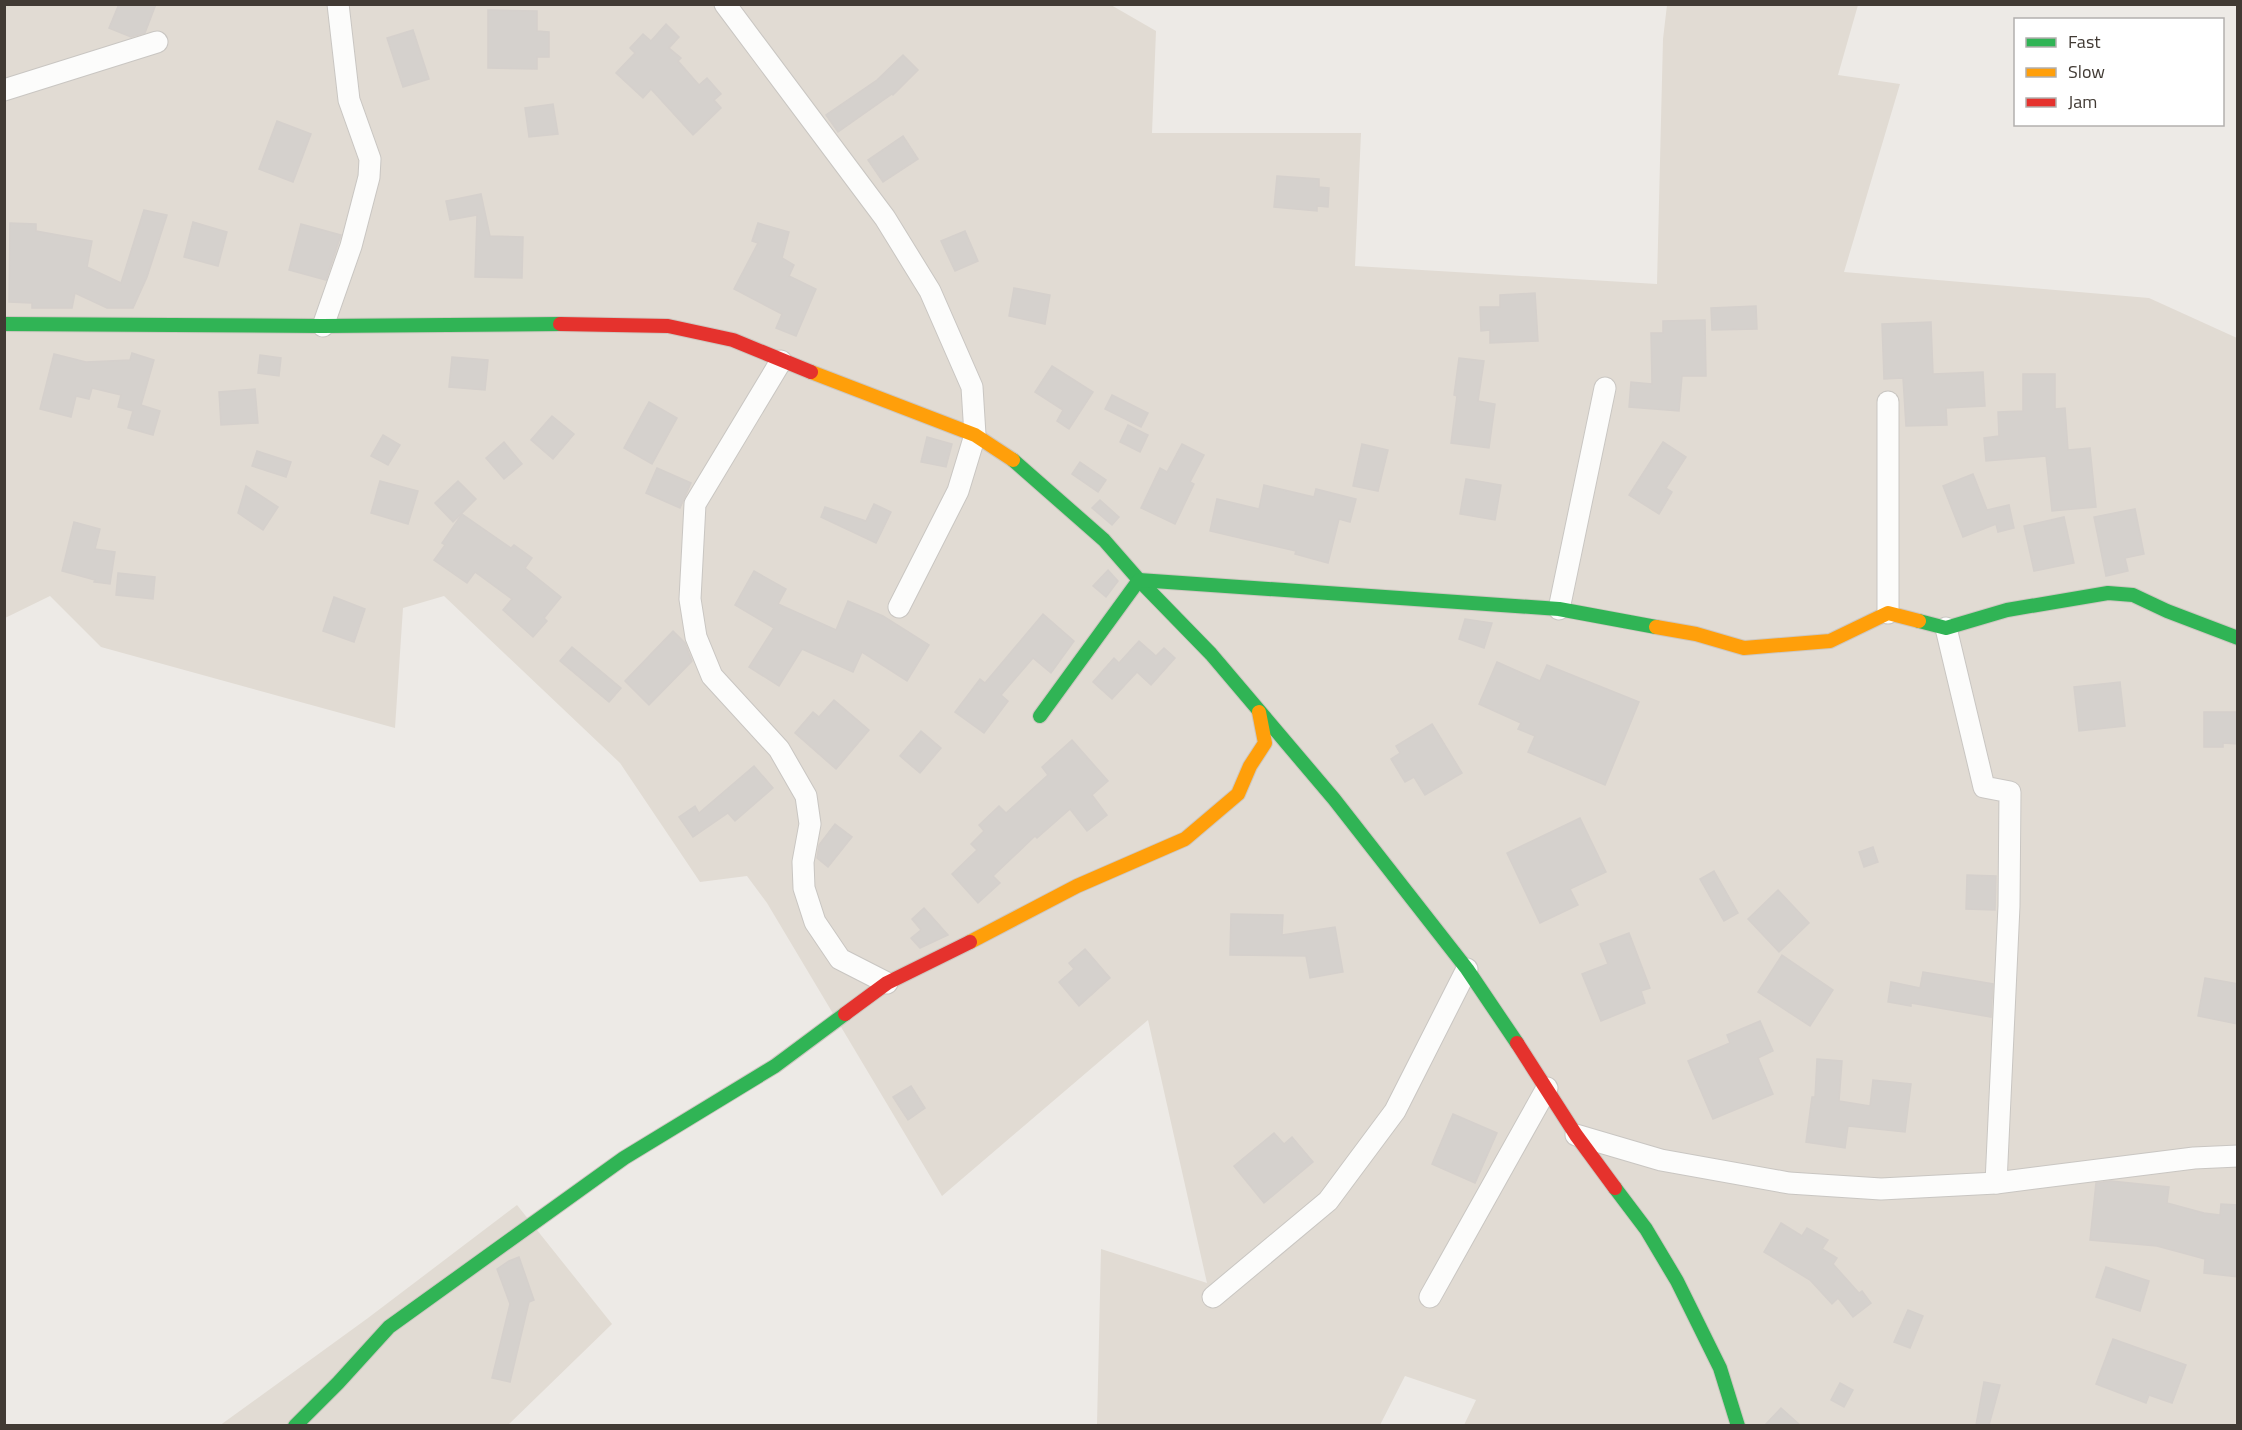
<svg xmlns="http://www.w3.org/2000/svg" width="2242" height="1430" viewBox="0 0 2242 1430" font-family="'Titillium Web',sans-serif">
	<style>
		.residential { fill: #e1dbd3 }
		.building { fill: #d5d1cd; stroke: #d5d0cc; stroke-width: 1.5 }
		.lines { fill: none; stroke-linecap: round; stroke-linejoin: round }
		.street-casing { stroke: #c9c6c2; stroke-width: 23 }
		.fast-casing { stroke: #cdc7c0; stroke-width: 16 }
		.slow-casing { stroke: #cdc7c0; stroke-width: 16 }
		.jam-casing { stroke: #cdc7c0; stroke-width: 16 }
		.street { stroke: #fcfcfb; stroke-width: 21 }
		.fast { stroke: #30b455; stroke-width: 14 }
		.slow { stroke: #ff9f0a; stroke-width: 14 }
		.jam { stroke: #e5322d; stroke-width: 14 }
	</style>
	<rect width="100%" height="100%" fill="#edeae6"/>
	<g class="residential">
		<path d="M4,5H1111L1156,31L1152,133H1361L1355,266L1657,284L1663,39L1667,5H1858L1838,75L1900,84L1844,272L2149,298L2237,338V1425H1464L1476,1400L1405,1376L1380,1425H1097L1101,1249L1207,1283L1148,1020L942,1196L767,903L747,876L700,882L620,763L444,596L403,608L395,728L101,647L50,596L5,618Z"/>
		<path d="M517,1205L612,1324L508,1425L219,1426L368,1318Z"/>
	</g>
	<g class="building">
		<path d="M119,4H156L145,33L131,37L109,28Z"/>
		<path d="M488,10L537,11V31L549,32V57H537V69L488,68Z"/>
		<path d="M666,24L679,37L669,48L681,58L678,61L699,85L707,78L721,94L714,100L721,108L693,135L651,89L643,98L616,73L635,53L630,48L643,34L651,41Z"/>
		<path d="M413,30L429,79L403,87L387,38Z"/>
		<path d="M903,55L918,70L893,95L892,94L838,132L826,115L877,80Z"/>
		<path d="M553,104L558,134L529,137L525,108Z"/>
		<path d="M277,121L311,134L293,182L259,169Z"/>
		<path d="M903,136L918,159L883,182L868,160Z"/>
		<path d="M1277,176L1319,179V187L1329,188L1328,207L1317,206V211L1274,207Z"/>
		<path d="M481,194L490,236L523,237L522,278L475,277L477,215L450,220L446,201Z"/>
		<path d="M144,210L167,215L147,277L133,308H107L75,293L72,308H32V303L9,302L10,223L36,224V231L92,241L87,267L121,283Z"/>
		<path d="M193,222L227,232L218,266L184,257Z"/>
		<path d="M758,223L789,232L782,258L794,265L789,276L816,289L796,336L776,328L782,314L734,289L758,243L752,241Z"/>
		<path d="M301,224L341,235L326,280L289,270Z"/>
		<path d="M965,231L978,261L955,271L941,241Z"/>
		<path d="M1014,288L1050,295L1045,324L1009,316Z"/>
		<path d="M1535,293L1538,341L1490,343V330L1481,331L1480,307H1500V295Z"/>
		<path d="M1756,306L1757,329L1712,330L1711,308Z"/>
		<path d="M1705,320L1706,376H1682L1679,411L1629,407L1631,382L1652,384L1651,333H1663V321Z"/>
		<path d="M1931,322L1933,374L1983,372L1985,406L1946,408L1947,425L1906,426L1903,378L1884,379L1882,324Z"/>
		<path d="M132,353L154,360L141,405L160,411L153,435L128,428L133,411L118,407L121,395L92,388L89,399L76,396L71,417L40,409L54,354L86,362L130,360Z"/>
		<path d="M260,355L281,358L279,376L258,373Z"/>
		<path d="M452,357L488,360L485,390L449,387Z"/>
		<path d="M1459,358L1484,361L1478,401L1495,404L1489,448L1451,443L1457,396L1454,395Z"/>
		<path d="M1052,366L1093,392L1069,429L1057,421L1063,410L1035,392Z"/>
		<path d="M2023,374H2055V409L2065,408L2068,450L2090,448L2096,507L2052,511L2046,456L1986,461L1984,438L1999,436L1998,412L2023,411Z"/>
		<path d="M255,389L258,423L221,425L219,392Z"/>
		<path d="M1112,395L1148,413L1141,427L1105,409Z"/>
		<path d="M649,402L677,418L652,464L624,448Z"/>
		<path d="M552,416L574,434L553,459L531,440Z"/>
		<path d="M1128,425L1148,435L1140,452L1120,442Z"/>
		<path d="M383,435L400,445L388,465L371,456Z"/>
		<path d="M927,437L952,444L946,467L921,462Z"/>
		<path d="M504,442L522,464L504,479L486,458Z"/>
		<path d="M1663,442L1686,457L1666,488L1672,492L1659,514L1629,495Z"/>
		<path d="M1182,444L1204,455L1190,482L1194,484L1175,524L1141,508L1160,468L1167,472Z"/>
		<path d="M1362,444L1388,450L1378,491L1353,486Z"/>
		<path d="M257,451L291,462L286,477L252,466Z"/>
		<path d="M1080,462L1106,480L1098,492L1072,474Z"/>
		<path d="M657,468L691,483L680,508L646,493Z"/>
		<path d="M1973,474L1987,510L2009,505L2014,528L1998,532L1996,524L1963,537L1943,486Z"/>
		<path d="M1466,479L1501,485L1495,520L1460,514Z"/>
		<path d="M380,481L418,491L408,524L371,513Z"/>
		<path d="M458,481L476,499L453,522L435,503Z"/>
		<path d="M1264,485L1314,497L1316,489L1356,499L1350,522L1339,519L1328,563L1295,554L1296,551L1210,531L1217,499L1259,509Z"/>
		<path d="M246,486L278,507L263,530L238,513Z"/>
		<path d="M1100,500L1119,517L1112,525L1092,508Z"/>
		<path d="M874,504L891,512L876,543L821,517L825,507L866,521Z"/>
		<path d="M2135,509L2144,554L2125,558L2128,571L2106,576L2094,517Z"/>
		<path d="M462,514L511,548L514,545L532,558L525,568L561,597L544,618L547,621L533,637L503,610L512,599L475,572L467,583L434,560L445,545L442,543Z"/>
		<path d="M2064,517L2074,563L2034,571L2024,526Z"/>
		<path d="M74,522L100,529L95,549L115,552L110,584L94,582L95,580L62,571Z"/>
		<path d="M1108,570L1118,581L1106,597L1093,586Z"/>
		<path d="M754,571L786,589L778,604L836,630L848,601L883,616L929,645L907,681L862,652L853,672L802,649L779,686L749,667L774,628L735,605Z"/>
		<path d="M118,573L155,577L153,599L116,595Z"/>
		<path d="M334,597L365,609L354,642L323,631Z"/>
		<path d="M1043,614L1074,641L1051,673L1033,658L1001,695L1008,701L984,733L955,712L980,679L985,683Z"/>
		<path d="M1465,619L1492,623L1484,648L1459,639Z"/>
		<path d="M673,631L685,643L692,661L649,705L625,681Z"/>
		<path d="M1139,641L1156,656L1164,648L1175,658L1151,685L1137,672L1112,699L1093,682L1114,658L1119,663Z"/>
		<path d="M572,647L621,688L609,702L560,661Z"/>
		<path d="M1497,662L1540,681L1547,665L1639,702L1605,785L1528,752L1535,736L1518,729L1521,723L1479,704Z"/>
		<path d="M2120,682L2125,726L2079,731L2074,687Z"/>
		<path d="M834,700L869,730L836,769L795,733L813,712L819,717Z"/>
		<path d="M2204,712H2238V744L2223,743V747H2204Z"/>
		<path d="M1432,724L1462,773L1425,795L1414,777L1405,782L1391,759L1400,753L1396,746Z"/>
		<path d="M921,731L941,748L920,773L900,756Z"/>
		<path d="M1072,740L1108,781L1092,795L1107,815L1087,831L1070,809L1037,838L1035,836L993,876L1000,883L978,903L952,874L977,850L971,844L984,831L979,825L999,806L1006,813L1048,775L1042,767Z"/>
		<path d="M754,766L773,788L735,821L728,813L693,837L679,817L695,806L699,813Z"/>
		<path d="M1580,818L1606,872L1570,889L1578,905L1540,923L1507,853Z"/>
		<path d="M835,824L852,837L828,867L817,858L819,845Z"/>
		<path d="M1873,847L1878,862L1864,867L1859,852Z"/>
		<path d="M1714,871L1738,913L1724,921L1700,879Z"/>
		<path d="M1967,875L1996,876L1995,910L1966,909Z"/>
		<path d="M1778,890L1809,923L1779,952L1748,919Z"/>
		<path d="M924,908L948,935L920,948L911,938L921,930L912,919Z"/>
		<path d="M1231,914L1283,915L1282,935L1335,927L1343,972L1310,978L1306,956L1230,955Z"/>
		<path d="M1629,933L1650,988L1641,991L1645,1003L1601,1021L1582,974L1608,964L1600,944Z"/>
		<path d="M1085,949L1110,978L1079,1006L1059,982L1074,969L1069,963Z"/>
		<path d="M1782,955L1833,990L1810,1026L1758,992Z"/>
		<path d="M1923,972L1993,984L1991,1017L1911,1003V1006L1888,1002L1891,982L1920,988Z"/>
		<path d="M2205,978L2238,984V1024L2198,1016Z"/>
		<path d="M1760,1021L1773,1051L1758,1058L1773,1094L1713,1119L1688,1061L1730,1043L1727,1035Z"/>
		<path d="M1817,1059L1842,1061L1839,1101L1870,1106L1873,1080L1911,1084L1905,1132L1848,1126L1845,1148L1806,1142L1812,1097H1815Z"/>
		<path d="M911,1086L925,1108L908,1120L893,1097Z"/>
		<path d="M1453,1114L1497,1133L1475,1183L1432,1164Z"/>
		<path d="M1274,1133L1284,1144L1292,1137L1313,1162L1264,1203L1234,1166Z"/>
		<path d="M2111,1181L2169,1187L2167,1203L2204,1213L2220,1215L2221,1204L2238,1205V1277L2204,1273L2205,1259L2157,1246L2090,1240L2096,1183Z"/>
		<path d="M1781,1223L1802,1236L1807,1228L1828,1240L1822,1249L1837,1258L1833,1264L1859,1293L1862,1291L1871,1303L1853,1317L1838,1298L1832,1304L1810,1280L1764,1252Z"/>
		<path d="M519,1257L534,1300L529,1302L510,1382L492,1378L510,1304L497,1269L509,1261Z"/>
		<path d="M2106,1267L2149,1281L2140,1311L2096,1297Z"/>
		<path d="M1908,1310L1923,1316L1910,1348L1894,1342Z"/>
		<path d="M2113,1339L2186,1365L2172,1403L2149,1395L2146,1403L2096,1384Z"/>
		<path d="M1984,1382L2000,1385L1989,1425H1976Z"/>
		<path d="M1840,1383L1853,1390L1844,1407L1831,1400Z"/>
		<path d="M1781,1408L1800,1425H1765Z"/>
	</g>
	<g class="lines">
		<defs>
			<g id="street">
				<path d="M725,4L885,218L930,291L972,387L975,435L958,491L899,607"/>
				<path d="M4,90L157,42"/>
				<path d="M323,326L351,246L369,177L370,159L349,100L338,4"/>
				<path d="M781,361L695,504L690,599L696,637L712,676L779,749L806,796L810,824L803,862L804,888L815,922L840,959L887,983"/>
				<path d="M1888,402V613"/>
				<path d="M1559,609L1605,388"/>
				<path d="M1946,628L1984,787L2010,792L2009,906L1996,1183"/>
				<path d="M1576,1135L1661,1160L1789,1183L1881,1189L1996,1183L2194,1158L2238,1156"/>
				<path d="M1213,1297L1328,1201L1395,1111L1467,969"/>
				<path d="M1430,1297L1547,1088"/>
			</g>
			<g id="fast">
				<path d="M4,324L323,326L560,324"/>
				<path d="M1013,460L1104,540L1139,580L1211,654L1334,799L1467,969L1517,1043"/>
				<path d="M1919,621L1946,628L2007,610L2108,593L2133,595L2167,611L2238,638"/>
				<path d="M1040,716L1139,580L1559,609L1656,627"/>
				<path d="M1615,1188L1646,1229L1677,1281L1720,1368L1738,1426"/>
				<path d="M295,1426L338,1383L389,1327L624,1158L775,1066L845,1014"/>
			</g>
			<g id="slow">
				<path d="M811,372L975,435L1013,460"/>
				<path d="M1656,627L1696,634L1744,648L1830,641L1888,613L1919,621"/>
				<path d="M970,942L1077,886L1185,839L1238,794L1250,766L1265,743L1259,712"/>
			</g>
			<g id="jam">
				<path d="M560,324L668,326L733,340L811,372"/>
				<path d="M845,1014L887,983L970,942"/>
				<path d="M1517,1043L1576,1135L1615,1188"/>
			</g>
		</defs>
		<use href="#street" class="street-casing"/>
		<use href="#fast" class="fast-casing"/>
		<use href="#slow" class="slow-casing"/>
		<use href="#jam" class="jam-casing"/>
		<use href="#street" class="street"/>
		<use href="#fast" class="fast"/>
		<use href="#slow" class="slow"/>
		<use href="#jam" class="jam"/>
	</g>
	<rect width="2242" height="1430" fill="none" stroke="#413a34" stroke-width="12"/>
	<rect x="2014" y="18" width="210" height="108" fill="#ffffff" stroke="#b3b0ae" stroke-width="1.5"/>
	<rect x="2026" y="38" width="30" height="9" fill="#30b455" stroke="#b3b0ae" stroke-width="1.5"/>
	<text x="2068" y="48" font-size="18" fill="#413a34">Fast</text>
	<rect x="2026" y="68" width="30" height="9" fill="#ff9f0a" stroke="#b3b0ae" stroke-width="1.5"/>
	<text x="2068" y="78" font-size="18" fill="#413a34">Slow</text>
	<rect x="2026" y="98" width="30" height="9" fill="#e5322d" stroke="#b3b0ae" stroke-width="1.5"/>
	<text x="2068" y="108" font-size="18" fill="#413a34">Jam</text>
</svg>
